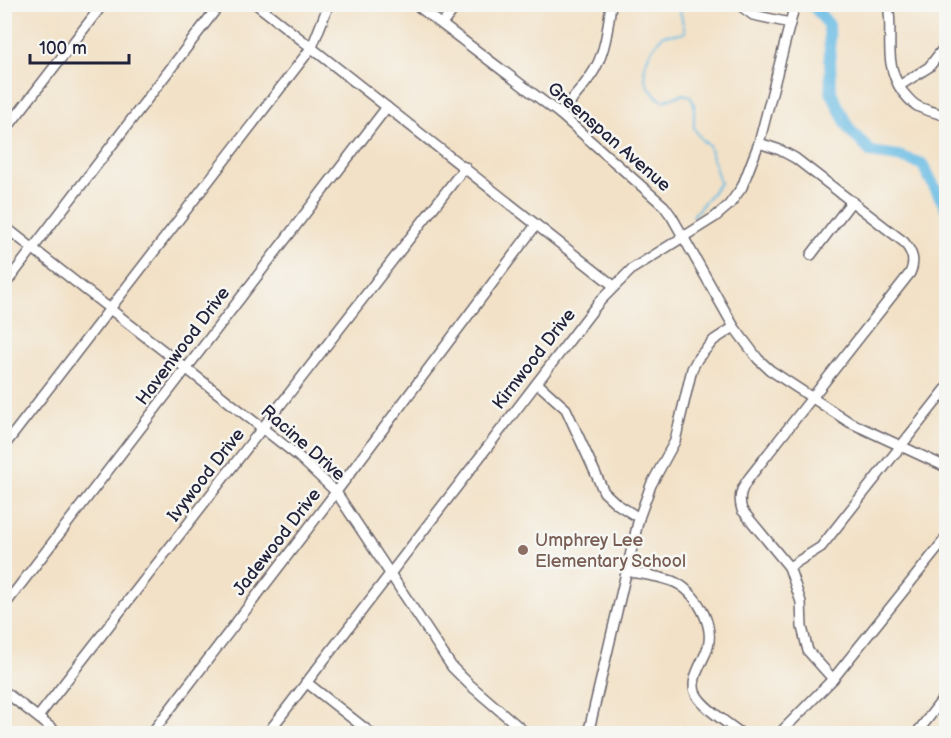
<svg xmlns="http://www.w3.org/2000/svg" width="951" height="738" viewBox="0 0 951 738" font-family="'Balsamiq Sans',sans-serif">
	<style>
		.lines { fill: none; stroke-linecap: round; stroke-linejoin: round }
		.stream { stroke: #68bbe4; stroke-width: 2 }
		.river { stroke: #68bbe4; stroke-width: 12 }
		.minor-casing { stroke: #6b656c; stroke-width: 12 }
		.minor { stroke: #fff; stroke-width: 9 }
		.education-dot { fill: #8d6e63; stroke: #f6f6f2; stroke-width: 2 }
		.labels { text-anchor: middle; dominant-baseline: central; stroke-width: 5; stroke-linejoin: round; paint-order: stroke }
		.street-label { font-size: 18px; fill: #22223b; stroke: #f6f6f2 }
		.education-label { font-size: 18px; fill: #785e54; stroke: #f6f6f2; text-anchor: start }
	</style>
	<rect width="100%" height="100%" fill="#f6f6f2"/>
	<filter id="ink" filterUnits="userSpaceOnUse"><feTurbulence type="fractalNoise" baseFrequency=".0167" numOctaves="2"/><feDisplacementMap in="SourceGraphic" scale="12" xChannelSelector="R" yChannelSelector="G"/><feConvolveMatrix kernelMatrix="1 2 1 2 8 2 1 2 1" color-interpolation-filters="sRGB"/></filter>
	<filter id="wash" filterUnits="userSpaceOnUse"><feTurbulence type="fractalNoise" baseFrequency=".008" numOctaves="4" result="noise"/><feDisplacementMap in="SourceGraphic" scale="24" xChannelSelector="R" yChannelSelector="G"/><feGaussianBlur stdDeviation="1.35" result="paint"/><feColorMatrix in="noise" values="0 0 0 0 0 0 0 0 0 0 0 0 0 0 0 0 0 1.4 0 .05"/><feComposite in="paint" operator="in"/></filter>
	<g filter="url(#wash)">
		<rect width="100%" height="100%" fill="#f2e1c6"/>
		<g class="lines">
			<path class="stream" d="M682,4L680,11L685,32L680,34L663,35C644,56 633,81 663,101L684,94L690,96L694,104V128L701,139L709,146L720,183L693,216"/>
			<path class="river" d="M812,4L829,25L831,92L849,129L871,152L898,156L922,164L946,208"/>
		</g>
	</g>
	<g filter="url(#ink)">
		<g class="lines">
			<defs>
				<g id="minor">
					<path d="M256,4L614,286"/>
					<path d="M415,4L560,114L664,206L672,217L734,327L758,359L770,370L849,422L946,467"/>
					<path d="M738,4L753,15L790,23"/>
					<path d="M888,4C894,38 882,60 902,91C907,97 912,104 919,107C928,111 938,113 946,116"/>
					<path d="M442,24L458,4"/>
					<path d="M899,86L929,67L946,45"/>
					<path d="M560,114C572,99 586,85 595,69C606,49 608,26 611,4"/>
					<path d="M4,132L103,4"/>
					<path d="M759,143L780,150L795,158L904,242C912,252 916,261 910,273L749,478C741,489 738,497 742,510L789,567L801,602L802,627L808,651L833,679"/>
					<path d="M4,226L298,456L336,492L452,667L469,684L527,734"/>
					<path d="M811,255L852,201"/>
					<path d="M4,286L220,4"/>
					<path d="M537,383L566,409L604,492L617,504L639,518"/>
					<path d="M4,446L312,47L329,4"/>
					<path d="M789,567L821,547L946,389"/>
					<path d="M626,571C641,574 658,576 672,581C696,590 716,626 707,650C702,663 689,681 696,694C703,708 729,724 742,734"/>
					<path d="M4,606L387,107"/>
					<path d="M306,682L372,734"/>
					<path d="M4,691L59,734"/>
					<path d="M38,717L465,167"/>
					<path d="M151,734L336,492L536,225"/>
					<path d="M267,734L599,302L632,269L715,217L729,205L742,187L759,143L795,4"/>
					<path d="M588,734L639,518L651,485L675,441L692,369L698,358L714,340L734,327"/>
					<path d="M779,734L833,679L946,538"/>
					<path d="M916,734L946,695"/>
				</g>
			</defs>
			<use href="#minor" class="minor-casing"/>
			<use href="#minor" class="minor"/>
		</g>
	</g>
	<circle class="education-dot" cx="523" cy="550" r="6"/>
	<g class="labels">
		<g class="street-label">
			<text transform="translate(609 137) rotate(41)">Greenspan Avenue</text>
			<text transform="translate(183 346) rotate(-53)">Havenwood Drive</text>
			<text transform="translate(534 359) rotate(-52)">Kirnwood Drive</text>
			<text transform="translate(303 443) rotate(41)">Racine Drive</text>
			<text transform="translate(206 475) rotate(-52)">Ivywood Drive</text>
			<text transform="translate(277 542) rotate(-52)">Jadewood Drive</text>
		</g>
		<g class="education-label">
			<text x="535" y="540">Umphrey Lee<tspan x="535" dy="21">Elementary School</tspan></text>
		</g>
	</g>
	<rect width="951" height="738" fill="none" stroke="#f6f6f2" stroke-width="24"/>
	<path d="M30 54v9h99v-9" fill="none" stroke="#22223b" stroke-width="3"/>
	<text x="39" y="54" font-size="18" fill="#22223b" stroke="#f6f6f2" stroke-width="4.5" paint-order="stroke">100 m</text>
</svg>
